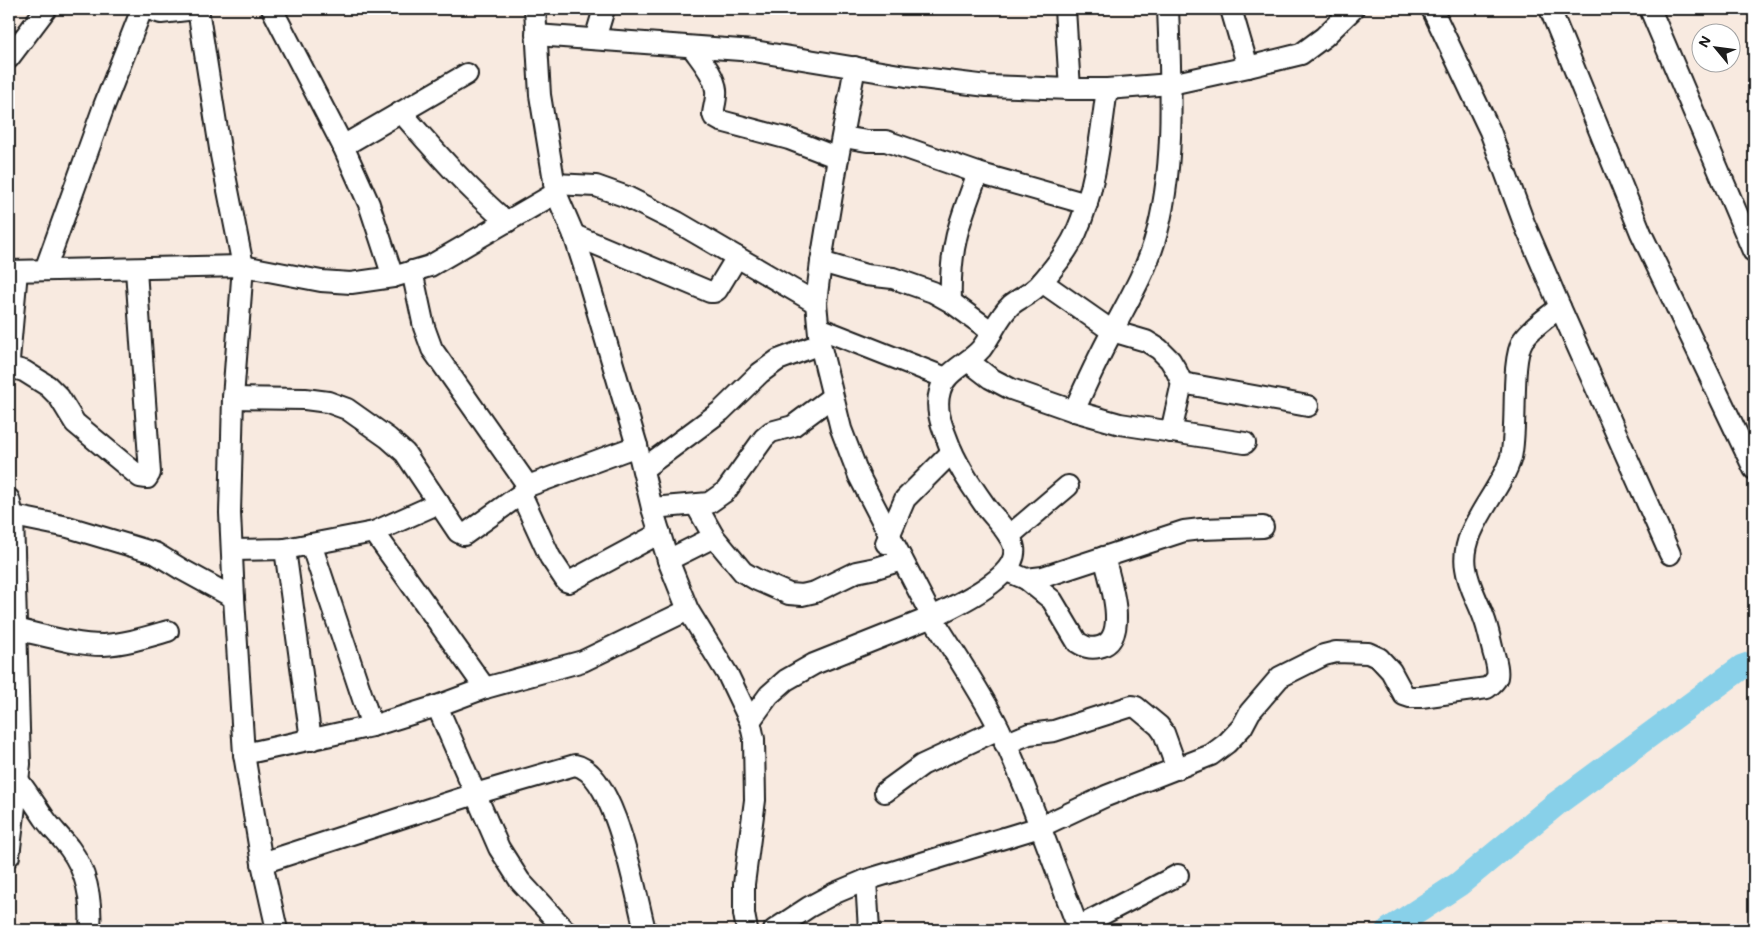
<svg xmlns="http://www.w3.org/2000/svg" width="1763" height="939" viewBox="0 0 1763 939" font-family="Mali,sans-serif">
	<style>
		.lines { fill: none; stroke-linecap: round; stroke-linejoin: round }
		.river { stroke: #88d0e9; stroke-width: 25 }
		.minor-casing { stroke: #1c1c1c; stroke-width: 24 }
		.minor { stroke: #fff; stroke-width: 20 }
	</style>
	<rect width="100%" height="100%" fill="#f8eae0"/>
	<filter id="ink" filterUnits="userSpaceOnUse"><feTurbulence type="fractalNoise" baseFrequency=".02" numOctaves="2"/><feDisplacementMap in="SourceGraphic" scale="10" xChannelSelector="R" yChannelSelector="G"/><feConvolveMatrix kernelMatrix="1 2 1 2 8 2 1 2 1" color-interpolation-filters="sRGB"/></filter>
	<g filter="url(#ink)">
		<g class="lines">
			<path class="river" d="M1389,930L1459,884L1556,804L1742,667L1754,663"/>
			<defs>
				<g id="minor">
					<path d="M148,9L161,13L196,9"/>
					<path d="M198,9L221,155L243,266L233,398L230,513L234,598L244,754L262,863L277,930"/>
					<path d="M272,9L343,146L369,204L393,277"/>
					<path d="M535,9L540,95L556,193L574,235L584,266L637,446L652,508L668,560L688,610L728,675L750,721L754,739L755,800L744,884V914L747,930"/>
					<path d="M1065,9L1070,89"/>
					<path d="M1231,9L1248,67"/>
					<path d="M1432,9L1490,131L1524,223L1560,307L1670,554"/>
					<path d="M1550,9L1641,233L1754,469"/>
					<path d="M1650,9L1753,251"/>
					<path d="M536,35L754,51L906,76L987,86L1070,89H1107L1171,84L1248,67L1301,54L1324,37L1353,9"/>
					<path d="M595,39L604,9"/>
					<path d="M692,47C700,59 714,74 716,90C717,98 714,106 713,114L714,117L721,121L789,139L838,158"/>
					<path d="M9,58L46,9"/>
					<path d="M855,67L838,158L821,262L816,303L820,344L841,429L859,476L932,617C953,607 1019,577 1014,548C1012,534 992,516 984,504C970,484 955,462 947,439C941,424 935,408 940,391C945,371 968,364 981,349C992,335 998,317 1011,305C1021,297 1033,293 1041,283C1054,268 1068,251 1076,233C1096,188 1100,138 1107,89"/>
					<path d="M401,112C434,150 468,189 507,222"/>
					<path d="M843,137L867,141H886L978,173L1087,204"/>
					<path d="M343,146L467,74"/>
					<path d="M554,184L596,186L627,197L677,222L816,303"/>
					<path d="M574,235L710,292H714L717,290L737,257"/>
					<path d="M821,262L866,275L893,278L933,292L951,302L992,332"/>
					<path d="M45,270L104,106L142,9"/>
					<path d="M9,271L243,266L321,281L351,283L393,277L430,266L556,193"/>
					<path d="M412,271L424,327L432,349L528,486"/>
					<path d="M1042,282L1112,331L1146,341L1159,349L1170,360L1176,370L1182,383"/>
					<path d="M951,302C949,249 959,222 978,173"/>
					<path d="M819,328L946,378"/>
					<path d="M9,360L17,271"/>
					<path d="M968,361L990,378L1011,389L1074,411L1120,424L1245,443"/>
					<path d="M9,367L24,371L48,386L59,397L75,423L140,477L147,478L150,473L136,270"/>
					<path d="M233,398L305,399L328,402L347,409L388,438L405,453L458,532L464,535L521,494L528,486L637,446"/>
					<path d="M1074,411C1086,384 1098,358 1112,332C1127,303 1144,275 1154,243C1176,172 1171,83 1168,9"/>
					<path d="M1171,432L1182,383L1308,406"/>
					<path d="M643,469L721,411L760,373L778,360L820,344"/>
					<path d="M521,494L550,557L566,581L569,582L660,533"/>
					<path d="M9,499L13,516L20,764L9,856"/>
					<path d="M696,505L714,537L743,572L757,580L789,594L802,595L815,592L856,572L876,568L902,560"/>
					<path d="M652,508L709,503L726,491L764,438L771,432L793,426L832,397"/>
					<path d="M9,515L68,527L155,553L181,569L234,598"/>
					<path d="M374,532L485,688"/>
					<path d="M1009,536L1068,486"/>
					<path d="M886,543L905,499L952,452"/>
					<path d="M311,544L372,726"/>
					<path d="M285,549L311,740"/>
					<path d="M232,550L285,549L374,532L439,503"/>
					<path d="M668,560L714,537"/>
					<path d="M1007,571L1026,579L1043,577L1184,531L1201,529L1263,527"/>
					<path d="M1026,579L1052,600L1077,642C1085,647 1090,649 1099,647C1131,640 1109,577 1104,557"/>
					<path d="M15,629C43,635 74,645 103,645C125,644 147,637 168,631"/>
					<path d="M437,706L499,848L520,881L565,930"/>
					<path d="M750,721L769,695L786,680L814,664L932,617C955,654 980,690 999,728C1030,794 1053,863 1079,930"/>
					<path d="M1005,744L1029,734L1054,731L1132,706L1136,707L1159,726L1164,733L1177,769"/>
					<path d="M244,754L372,726L437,706L485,688L583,661L688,610"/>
					<path d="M18,780C28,793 36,806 45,819C52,829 62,838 70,849C87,872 92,902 90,930"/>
					<path d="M885,792L922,765L999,729"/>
					<path d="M262,863L475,794L575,765C616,773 635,893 645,930"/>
					<path d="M866,880L869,930"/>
					<path d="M1078,927L1178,875"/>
					<path d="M774,930L809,907L835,893L866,880L1040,827L1106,796L1211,755L1227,743L1242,727L1250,712L1280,677L1324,655L1336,652L1368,653L1379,658L1391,671L1404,695L1410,697H1421L1487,688C1491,685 1495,682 1497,677C1499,668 1495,659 1493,651C1490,640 1488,628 1484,618C1478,601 1468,585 1466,568C1459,529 1501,493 1511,457C1518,427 1510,362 1523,340C1532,327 1548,317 1560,307"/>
				</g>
			</defs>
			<use href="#minor" class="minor-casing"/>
			<use href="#minor" class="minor"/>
		</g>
	</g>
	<rect width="1763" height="939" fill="none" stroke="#fff" stroke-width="30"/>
	<rect x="15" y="15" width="1733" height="909" fill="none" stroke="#1c1c1c" stroke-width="2" filter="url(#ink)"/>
	<g transform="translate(1716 48) rotate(299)"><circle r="24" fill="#ffffff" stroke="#a4a4a4"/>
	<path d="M0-4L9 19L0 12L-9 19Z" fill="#1c1c1c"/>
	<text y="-8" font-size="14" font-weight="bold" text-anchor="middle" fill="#1c1c1c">N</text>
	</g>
</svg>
